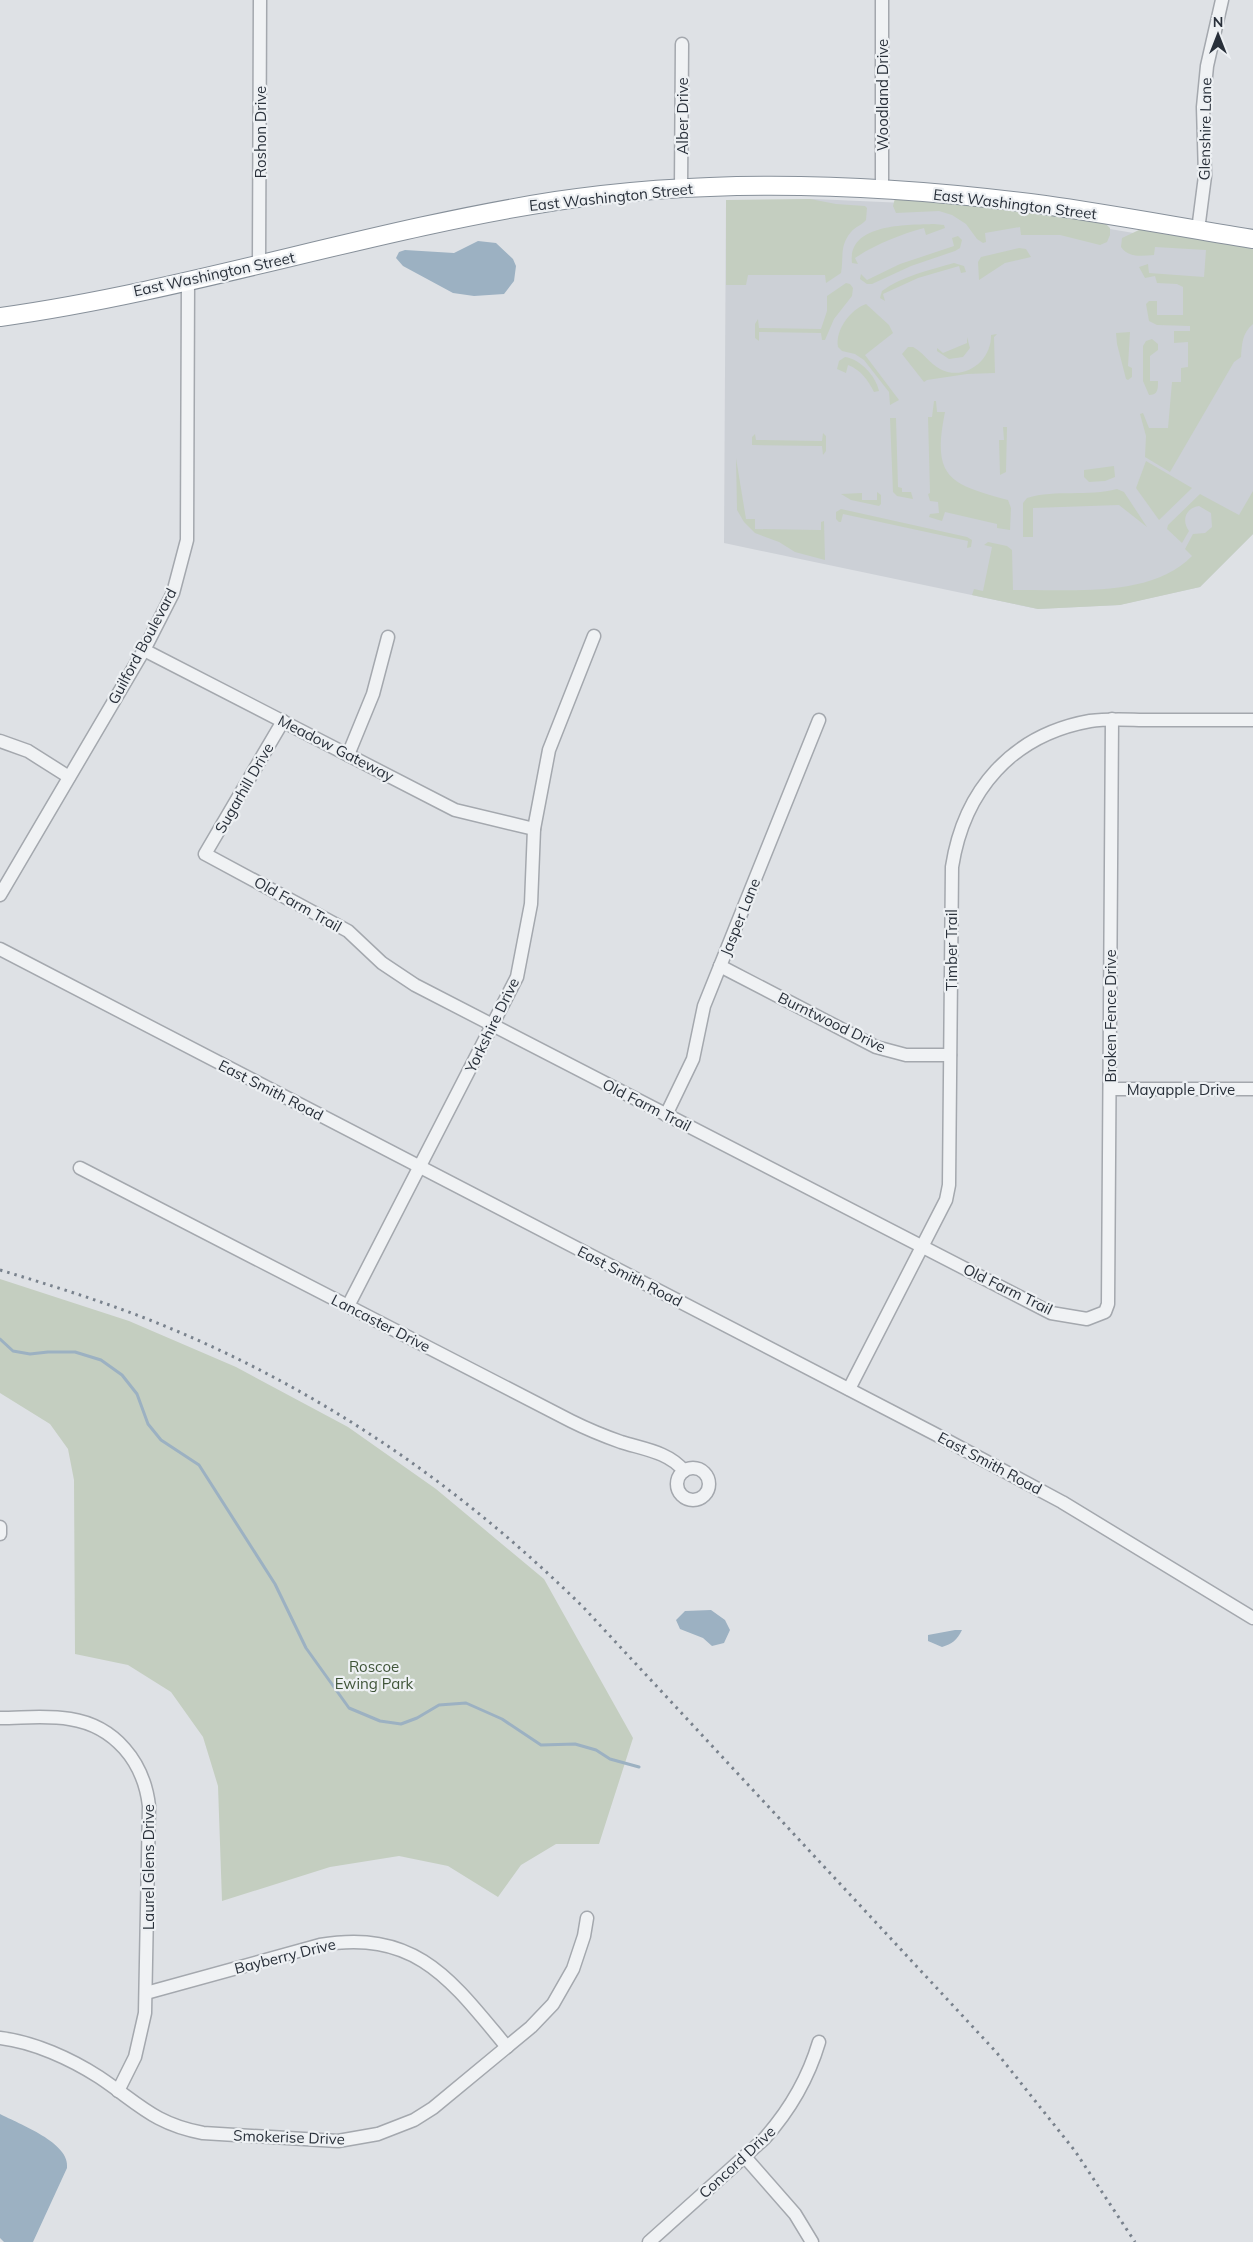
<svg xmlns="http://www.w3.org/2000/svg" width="1253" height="2242" viewBox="0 0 1253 2242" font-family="Mulish,sans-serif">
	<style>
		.built { fill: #ccd0d6 }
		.green { fill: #c4cec0 }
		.water { fill: #9cb1c2 }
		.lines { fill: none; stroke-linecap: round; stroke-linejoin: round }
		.stream { stroke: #9cb1c2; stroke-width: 3 }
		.minor-casing { stroke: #a4a8ae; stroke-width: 15 }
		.highway-casing { stroke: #87909a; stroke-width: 20 }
		.minor { stroke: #f0f2f4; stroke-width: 12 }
		.highway { stroke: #fff; stroke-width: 18 }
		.rail { stroke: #79828d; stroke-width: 3; stroke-dasharray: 2.5 5; stroke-linecap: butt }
		.labels { text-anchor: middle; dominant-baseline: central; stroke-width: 4.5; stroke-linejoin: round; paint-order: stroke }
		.street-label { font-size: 15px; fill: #29303a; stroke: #edf0f3 }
		.park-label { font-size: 15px; fill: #3f5438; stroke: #edf0f3 }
	</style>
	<rect width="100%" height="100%" fill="#dee1e5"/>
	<path class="built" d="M814,199L928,204L1092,226L1253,253V534L1200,587L1119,605L1038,609L724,543L726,202Z"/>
	<g class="green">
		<path d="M895,198L977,203L1104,222L1110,228V235L1107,242L1100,245L1060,235H1021L1020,227L985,233L986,242L983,243L977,239L966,224L952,215L939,211L896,213L893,206Z"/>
		<path d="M810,199L836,204L865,206L867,208L866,220C862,225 855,227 851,232C839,246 844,258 841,273L826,283L825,275H748L746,285H726V200Z"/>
		<path d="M934,224L944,225L945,228L926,235L924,228C899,235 876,244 855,258L858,264L852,263C847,223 908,225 934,224Z"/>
		<path d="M1141,229L1253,248V324C1242,333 1242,344 1241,357L1234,362L1170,472L1145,457L1146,436L1140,414L1143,413L1149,428H1168L1172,382H1181V368L1188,367V342L1174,343V331H1190V326L1157,325L1149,321L1146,304L1149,301H1157V315H1183V287L1177,284L1157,283L1155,276L1145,278L1139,267L1148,264L1149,273L1204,277L1206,250L1155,247L1154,255C1141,256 1129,258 1121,247L1122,238Z"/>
		<path d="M958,236L962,240L960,248L955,251L911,266L872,284H867L860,279L861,274L867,280L900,264L954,246L952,238Z"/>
		<path d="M1019,248L1026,249L1031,257L1005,263L979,280L978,262L981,257Z"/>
		<path d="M954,263L964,266L966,272L961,273L959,266L918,278L883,294L885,301L880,298L882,291C902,276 930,270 954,263Z"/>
		<path d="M846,283L850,284L853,288L852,296L834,319L825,340H822L821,333L759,332V341L755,338V324L758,319L759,328L821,329L827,311V296Z"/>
		<path d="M866,304L889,325L893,333L865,355L899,400L890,405L889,392L864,360L855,354L842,351L838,347C835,330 850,310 866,304Z"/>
		<path d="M1130,332L1128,366L1132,368V377L1128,380L1126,379L1117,344L1116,333Z"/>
		<path d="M997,334L994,337L995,373L967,374L927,380L924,382L902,354L908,347H913C923,352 929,363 940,369C965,382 992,360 991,335Z"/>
		<path d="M967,337L970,348L963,357L949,359L937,351V348L943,353L967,343Z"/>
		<path d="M1152,339L1158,344V350L1150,356V381H1158C1158,389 1158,395 1149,395L1143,381V346L1146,341Z"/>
		<path d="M845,357C860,359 876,376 879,391L874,392C868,380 861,370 848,365L846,373L837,369L839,361Z"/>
		<path d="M934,401H936L937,412H945C932,477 948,484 1008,500L1011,508L1010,530L997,528V524L945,512L942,521L929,517L930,514L939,513L938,502L930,501L928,494L930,493L928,417H932Z"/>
		<path d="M890,418H896L898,487L902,488V492H911L913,499L897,496L893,492Z"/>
		<path d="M1003,427H1007L1006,472L1000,475L999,440H1004Z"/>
		<path d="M823,433L826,436V451L823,455L822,446L752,445V437L755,434L756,440L822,441Z"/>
		<path d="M736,458L746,519H755V529L821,530V522L824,521L825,560L795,552L779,542L755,533L744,522L737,510Z"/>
		<path d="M1146,461L1192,488L1159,520L1136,488Z"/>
		<path d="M1114,466L1115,477L1105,481L1089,482L1084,477V470Z"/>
		<path d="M1117,489L1124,492L1147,527L1119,505L1033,508V537H1023V503L1027,498C1056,489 1088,497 1117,489Z"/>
		<path d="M1253,491V534L1200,587L1120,605L1038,609L972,595L974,589L983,591L992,547L984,545L988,542L1007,546L1012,550L1013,590C1069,589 1150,599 1192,556L1185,549L1193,534L1205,533L1212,527L1211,513L1199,506C1186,508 1181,520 1189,531L1182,543L1167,529L1168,525L1200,494L1239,515Z"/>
		<path d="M877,492L881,495V504L879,506L851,500L841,494L862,493V500H877Z"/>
		<path d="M841,509L967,537L972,540L971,547L967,548L968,541L843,514L841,522H839L836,519V512Z"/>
		<path d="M0,1279L129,1321L236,1367L348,1427L436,1489L544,1579L633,1738L599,1844H556L521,1865L498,1897L448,1866L399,1856L330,1867L222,1901L218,1786L203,1737L171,1692L128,1665L75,1654L74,1480L68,1449L50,1424L0,1393Z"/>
	</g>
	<g class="water">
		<path d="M478,241L496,243L513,259L516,266L514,281L504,294L474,296L453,293L403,266L396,258L399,252L405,250L454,253Z"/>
		<path d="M711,1610L725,1620L730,1630L724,1643L712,1646L703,1638L680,1629L676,1620L685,1611Z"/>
		<path d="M955,1630H962C957,1640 952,1644 942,1647L928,1641V1635Z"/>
		<path d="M0,2114C19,2124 71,2143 67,2168L33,2242H4L0,2238Z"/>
	</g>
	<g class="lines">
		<path class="stream" d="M0,1339L13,1351L30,1354L48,1352H75L101,1360L122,1375L137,1394L148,1424L161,1440L199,1465L275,1584L306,1648L349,1708L380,1721L401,1724L417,1718L439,1705L466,1703L502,1719L541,1745L575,1744L596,1750L610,1759L639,1767"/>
		<defs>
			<g id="minor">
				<path d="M882,0V190"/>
				<path d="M681,188L682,44"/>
				<path d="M1198,230L1205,176L1203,107L1207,66L1222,0"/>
				<path d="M259,264L260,0"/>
				<path d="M144,650L455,810L534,829"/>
				<path d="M283,721L205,854L348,931L382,963L415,985L1051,1313L1087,1319L1105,1312L1108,1304L1112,719"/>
				<path d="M0,741L28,751L69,777"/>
				<path d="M348,755L373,694L388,637"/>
				<path d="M0,895L144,650L173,593L187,540L188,280"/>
				<path d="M0,949L935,1434L1062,1502L1253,1618"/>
				<path d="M720,966L876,1047L906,1055H950"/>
				<path d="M1110,1089H1253"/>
				<path d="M666,1115L693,1059L704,1006L819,720"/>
				<path d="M80,1168L571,1421C587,1429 604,1436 621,1442C643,1449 669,1452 684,1471"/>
				<path d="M348,1306L517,977L531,904L534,829L549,750L594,636"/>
				<path d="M849,1389L946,1200L949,1185L952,867C964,790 1012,735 1090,721C1110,718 1131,720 1151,720C1185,720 1219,720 1253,720"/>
				<circle cx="693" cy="1484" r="16"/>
				<path d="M0,1527V1534"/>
				<path d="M0,1718C23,1718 47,1715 70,1719C115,1726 144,1762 149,1806L145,2013L135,2057L118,2091"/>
				<path d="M146,1993L320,1945C417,1929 451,1980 507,2047"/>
				<path d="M0,2038C34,2042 71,2059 99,2077C138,2103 154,2124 203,2133L338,2141L378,2134L414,2120L433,2108L531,2027L553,2004L573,1969L584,1936L587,1918"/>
				<path d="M745,2157L795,2214L812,2242"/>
				<path d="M649,2242L764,2139C790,2110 808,2079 819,2042"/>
			</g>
			<path id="highway" d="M0,317C187,291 369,230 556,201C714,177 887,184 1045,205C1115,215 1184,228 1253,239"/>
		</defs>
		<use href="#minor" class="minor-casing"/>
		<use href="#highway" class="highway-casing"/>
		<use href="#minor" class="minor"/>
		<use href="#highway" class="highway"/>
		<path class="rail" d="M0,1270C60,1288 121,1307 179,1332C332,1397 467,1492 585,1609L997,2053L1075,2151L1135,2242"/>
	</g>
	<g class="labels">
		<g class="street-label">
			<text transform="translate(882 95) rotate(-90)">Woodland Drive</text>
			<text transform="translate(682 116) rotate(-90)">Alber Drive</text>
			<text transform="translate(1205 129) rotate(-89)">Glenshire Lane</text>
			<text transform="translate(260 132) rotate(-90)">Roshon Drive</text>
			<text transform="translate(611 197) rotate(-6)">East Washington Street</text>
			<text transform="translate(1015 204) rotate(7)">East Washington Street</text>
			<text transform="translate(214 274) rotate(-12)">East Washington Street</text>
			<text transform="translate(142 646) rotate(-62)">Guilford Boulevard</text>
			<text transform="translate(336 748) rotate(27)">Meadow Gateway</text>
			<text transform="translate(244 788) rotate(-60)">Sugarhill Drive</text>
			<text transform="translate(298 904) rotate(29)">Old Farm Trail</text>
			<text transform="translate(740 917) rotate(-68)">Jasper Lane</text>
			<text transform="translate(951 950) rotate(-90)">Timber Trail</text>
			<text transform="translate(1110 1016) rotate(-90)">Broken Fence Drive</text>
			<text transform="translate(832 1022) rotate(26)">Burntwood Drive</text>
			<text transform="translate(492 1025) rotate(-64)">Yorkshire Drive</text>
			<text x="1181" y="1089">Mayapple Drive</text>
			<text transform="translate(271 1090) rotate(27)">East Smith Road</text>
			<text transform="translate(647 1105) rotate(27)">Old Farm Trail</text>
			<text transform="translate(630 1276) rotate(27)">East Smith Road</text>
			<text transform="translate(1008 1289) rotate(26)">Old Farm Trail</text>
			<text transform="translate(381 1323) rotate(27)">Lancaster Drive</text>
			<text transform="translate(990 1463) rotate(28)">East Smith Road</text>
			<text transform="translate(148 1867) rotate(-90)">Laurel Glens Drive</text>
			<text transform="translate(285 1956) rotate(-14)">Bayberry Drive</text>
			<text transform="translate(289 2137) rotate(2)">Smokerise Drive</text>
			<text transform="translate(737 2162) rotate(-43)">Concord Drive</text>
		</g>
		<g class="park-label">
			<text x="374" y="1666">Roscoe<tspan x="374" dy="17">Ewing Park</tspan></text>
		</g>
	</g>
	<g transform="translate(1218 35)" stroke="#edf0f3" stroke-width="4" paint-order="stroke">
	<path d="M0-4L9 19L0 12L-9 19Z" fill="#29303a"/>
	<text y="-8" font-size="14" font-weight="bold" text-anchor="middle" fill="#29303a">N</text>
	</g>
</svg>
